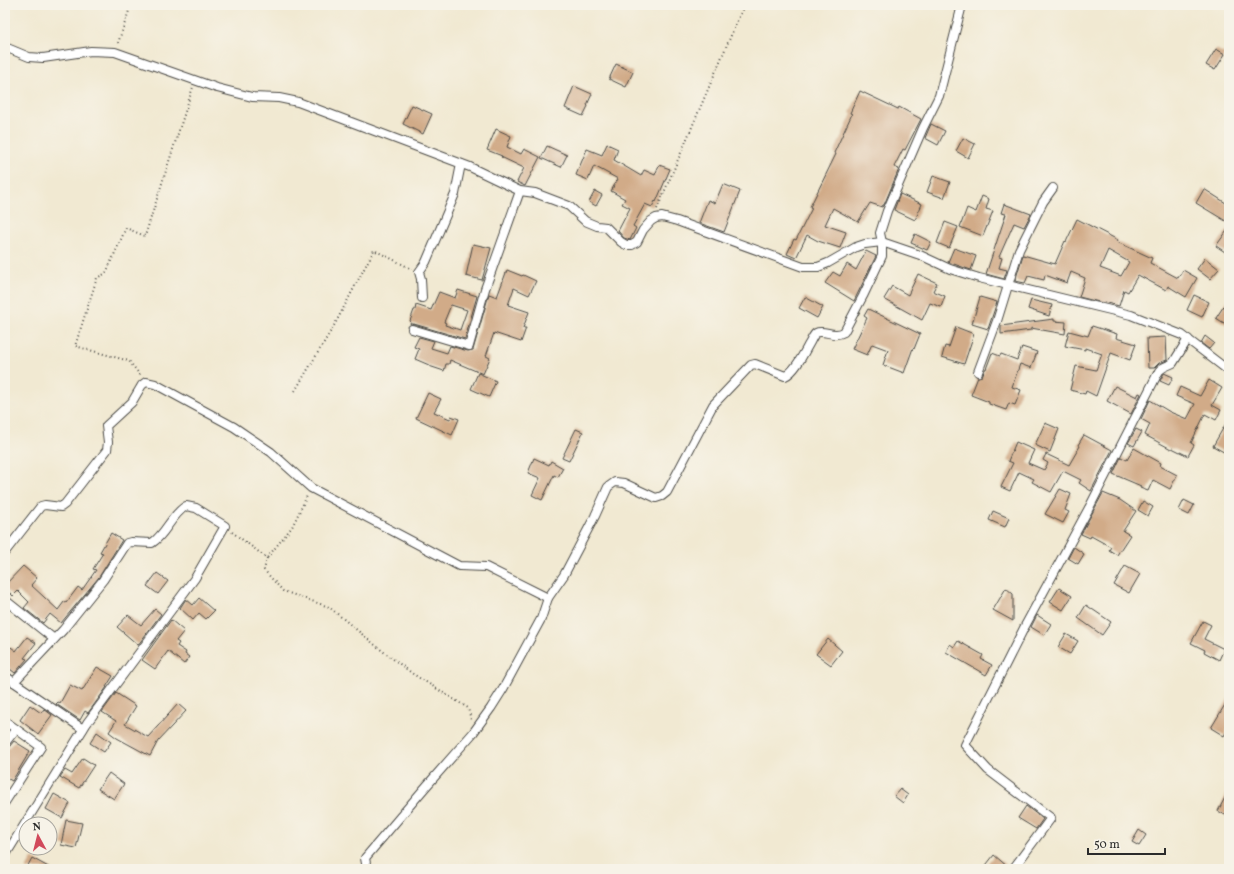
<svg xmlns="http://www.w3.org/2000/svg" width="1234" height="874" viewBox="0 0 1234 874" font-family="Vollkorn,serif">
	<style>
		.building { fill: #d1ab88; fill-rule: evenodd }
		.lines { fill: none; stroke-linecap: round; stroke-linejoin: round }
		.street-casing { stroke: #494844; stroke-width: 10 }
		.path { stroke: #494844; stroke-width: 2; stroke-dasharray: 1 3; stroke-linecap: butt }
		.street { stroke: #fff; stroke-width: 8 }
	</style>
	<rect width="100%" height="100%" fill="#f7f3e8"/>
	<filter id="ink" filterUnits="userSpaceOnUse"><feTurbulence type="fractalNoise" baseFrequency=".025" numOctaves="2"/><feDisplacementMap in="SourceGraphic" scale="8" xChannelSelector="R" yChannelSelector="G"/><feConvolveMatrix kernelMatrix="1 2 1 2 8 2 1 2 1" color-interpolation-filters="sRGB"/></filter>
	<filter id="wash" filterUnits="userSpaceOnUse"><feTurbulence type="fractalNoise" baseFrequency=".012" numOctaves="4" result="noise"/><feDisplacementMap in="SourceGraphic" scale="16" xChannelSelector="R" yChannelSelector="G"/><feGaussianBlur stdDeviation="0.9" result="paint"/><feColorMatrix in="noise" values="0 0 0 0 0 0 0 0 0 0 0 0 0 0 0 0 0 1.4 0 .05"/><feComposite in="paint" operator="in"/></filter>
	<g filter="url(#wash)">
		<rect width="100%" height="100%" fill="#f1e9d2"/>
		<g id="blocks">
			<g class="building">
				<path d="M1216,49L1225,54L1215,70L1206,65Z"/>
				<path d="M616,64L633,72L626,87L609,79Z"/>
				<path d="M574,86L592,94L587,105L588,106L583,116L565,108Z"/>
				<path d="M860,91L898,109L899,107L921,119L905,150L903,149L894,167L899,169L884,205H883L882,207L870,203L858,222L833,208L825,225L846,232L840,248L818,241L807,235L796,258L787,254L794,239L796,240L812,208L810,207L836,154L834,153L852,114L850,113Z"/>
				<path d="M412,105L432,114L423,134L403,124Z"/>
				<path d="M931,124L945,131L938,145L925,138Z"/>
				<path d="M496,129L511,136L507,147L521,154L524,149L540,157L525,186L517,182L524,168L501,157L502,156L487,150Z"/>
				<path d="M963,138L975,144L968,158L956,151Z"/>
				<path d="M607,144L618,149L614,160L641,176L644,170L655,175L659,165L670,169L656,202L655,201L652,207L645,204L633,226L636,228L630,240L624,238L618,231L630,208L622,204L625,199L611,191L618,179L594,166L588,180L576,175L587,149L602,155Z"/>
				<path d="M547,146L567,155L561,167L541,158Z"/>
				<path d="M933,176L950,182L944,198L927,192Z"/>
				<path d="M723,184L740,191L724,232L699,223L708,200L715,203Z"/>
				<path d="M1204,189L1229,205V223L1196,203Z"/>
				<path d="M595,191L602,195L596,206L589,202Z"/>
				<path d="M900,194L922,204L915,220L894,210Z"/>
				<path d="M982,196L989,199L986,209L993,211L983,236L960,227L967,208L976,212Z"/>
				<path d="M1004,204L1031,214L1024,227L1014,223L999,257L1002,258L999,268L1007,270L1004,279L986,274L1006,214L1001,213Z"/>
				<path d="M1077,219L1118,240L1117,242L1152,258L1150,263L1178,278L1183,270L1197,278L1186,297L1168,286L1166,290L1138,275L1128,292L1124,290L1119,306L1104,302L1103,303L1079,297L1085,278L1071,272L1067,283L1045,275L1044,280L1028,276L1025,283L1015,281L1023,255L1055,264L1065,241L1066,242ZM1108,250L1129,262L1121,276L1100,268Z"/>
				<path d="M945,222L958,227L949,248L937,243Z"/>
				<path d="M1229,228V254L1226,251L1225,252L1216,246Z"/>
				<path d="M915,234L931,242L927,250L911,243Z"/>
				<path d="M473,244L491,248L482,280L466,276Z"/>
				<path d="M954,248L976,256L971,270L948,262Z"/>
				<path d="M866,251L876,256L854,301L825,283L833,272L840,276L847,264L856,270Z"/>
				<path d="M1205,258L1219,269L1210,279L1197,269Z"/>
				<path d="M507,270L522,276L523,275L536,281L529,295L514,288L508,305L529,312L523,328H526L521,342L494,333L486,356L490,358L483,374L450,360L449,364H446L444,371L429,366V365L415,359L419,349L414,347L419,337L434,341L431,348L447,353L450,346L468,351L473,350L489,294L497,297Z"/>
				<path d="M918,274L937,283L933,291L945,296L941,307L930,303L922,320L884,299L892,286L908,295Z"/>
				<path d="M458,290L477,296L465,339L414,324H410L411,322L410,321L414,310H415L416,305L431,310L439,292L455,298ZM451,305L467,310L460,330L445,325L446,323L444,322Z"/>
				<path d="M1194,295L1209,302L1202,317L1187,310Z"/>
				<path d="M805,297L823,307L817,318L799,308Z"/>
				<path d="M980,297L997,302L988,329L972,324Z"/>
				<path d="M1229,298V326L1216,318Z"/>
				<path d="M1031,300L1052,305L1049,316L1028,309Z"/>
				<path d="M868,309L920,334L914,349L913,348L904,373L883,365L888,350L872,344L867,355L852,349L867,318L864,316Z"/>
				<path d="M1054,319V321L1066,322L1065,334L1031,328V330L1001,334V326Z"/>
				<path d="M1092,326L1117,334L1116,338L1136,344L1130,360L1111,353L1096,396L1086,391L1085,394L1070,390L1076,366L1096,370L1102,354L1085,348V350L1065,346L1069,331L1088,336Z"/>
				<path d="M956,327L974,334L964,364L942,357L945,346L949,347Z"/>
				<path d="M1205,336L1214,343L1209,349L1201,343Z"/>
				<path d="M1166,337L1167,360L1159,363L1154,368H1148L1147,338Z"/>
				<path d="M1022,347L1037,352L1031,368L1020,364L1012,387L1021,390L1015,405L1009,403L1006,410L989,404V402L971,395L978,377L982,376L985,369H986L992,353L1000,356L1001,354L1017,360Z"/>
				<path d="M478,373L496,381L489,397L471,389Z"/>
				<path d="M1164,373L1173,377L1169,385L1160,381Z"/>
				<path d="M1209,380L1222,388L1212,405L1221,410L1216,420L1205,414L1191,443L1194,445L1188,456L1172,448L1171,449L1145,435L1150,424L1141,419L1150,400L1170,412L1187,419L1195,404L1176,396L1180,387L1200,396Z"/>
				<path d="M1115,386L1137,397L1139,393L1141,394L1131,414L1107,401Z"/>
				<path d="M428,393L441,399L434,412L450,419L451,416L459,419L452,435L416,418Z"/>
				<path d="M1229,418V455L1213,446Z"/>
				<path d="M1045,423L1059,429L1050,452L1035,445Z"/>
				<path d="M576,429L583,432L569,461L562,458Z"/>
				<path d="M1136,429L1142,432L1134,446L1128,443Z"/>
				<path d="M1084,435L1112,450L1091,491L1079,483L1081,480L1063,471L1051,492L1032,482L1034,479L1019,472L1010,491L1001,487L1013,463L1008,461L1016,442L1034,450L1028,463L1044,470L1048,463L1043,460L1046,454L1069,465L1080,446L1078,445Z"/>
				<path d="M1134,448L1161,463L1160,466L1177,475L1170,489L1153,480L1148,491L1140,488L1141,486L1113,474L1121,457L1127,460Z"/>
				<path d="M534,458L549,465L551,461L563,468L558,477L554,475L542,500L532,495L540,478L528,473Z"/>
				<path d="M1060,489L1071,494L1065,510L1069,512L1063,523L1045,514Z"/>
				<path d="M1103,493L1120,500L1136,511L1123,531L1130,535L1117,555L1109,550L1111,547L1091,536L1090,538L1081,534Z"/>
				<path d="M1184,500L1194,505L1189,515L1179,510Z"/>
				<path d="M1143,501L1153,507L1148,516L1138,510Z"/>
				<path d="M993,511L1009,518L1005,527L989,520Z"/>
				<path d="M111,533L122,540L99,577L61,623L50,614L43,623L24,608L29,602L18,591L13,596L5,588V585L23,566L37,578L31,585L58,610L64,602L66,603L78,587L82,590L96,570L93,569L103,553L100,552Z"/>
				<path d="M1074,547L1084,554L1078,564L1068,558Z"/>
				<path d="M1125,566L1140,574L1129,593L1114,585Z"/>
				<path d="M157,573L168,581L158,594L147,586Z"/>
				<path d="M1006,588L1013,594V621L993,610Z"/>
				<path d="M1059,588L1072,596L1063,610L1050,602Z"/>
				<path d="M199,598L214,611L206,619L199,613L193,620L180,608L186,599L193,605Z"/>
				<path d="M1086,605L1111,622L1102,635L1078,618Z"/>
				<path d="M155,609L161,614L138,645L117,627L128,615L141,625Z"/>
				<path d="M1037,615L1051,624L1044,635L1031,627Z"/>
				<path d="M171,620L184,631L176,641L179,643L177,646L186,652L185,654L189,657L184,664L168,651L155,669L142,660Z"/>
				<path d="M1203,621L1211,625L1204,639L1224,649L1219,660L1204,652L1205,650L1191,643Z"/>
				<path d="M1066,634L1078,641L1070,654L1058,647Z"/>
				<path d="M27,637L36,643L24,658L27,659L15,673L5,665V654L11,647L16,651Z"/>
				<path d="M828,639L842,651L831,665L816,654Z"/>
				<path d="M958,641L983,655L981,659L992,665L986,675L946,652L950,644L954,647Z"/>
				<path d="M97,667L113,676L106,687H107L88,713L85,711L80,720L56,704L58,702L60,703L70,685L82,691Z"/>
				<path d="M116,693L136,706L125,724L148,737L178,704L186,711L158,741L150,756L117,738L109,732L116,721L102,712Z"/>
				<path d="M1229,698V727L1224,736L1211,728Z"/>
				<path d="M30,705L41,713L44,709L52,715L38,734L20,720Z"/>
				<path d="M97,732L111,742L104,752L90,743Z"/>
				<path d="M14,741L30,751L12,781L5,777V748L9,747Z"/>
				<path d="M83,758L94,765L79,788L60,777L65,770L72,774Z"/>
				<path d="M109,773L124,784L114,799L98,789Z"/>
				<path d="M900,789L908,795L903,803L894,796Z"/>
				<path d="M1229,790V817L1218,811Z"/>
				<path d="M54,794L70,803L62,818L46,809Z"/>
				<path d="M1026,806L1043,819L1036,829L1018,818Z"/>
				<path d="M66,820L82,823L76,848L61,845Z"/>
				<path d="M1139,830L1146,835L1139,846L1132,842Z"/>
				<path d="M994,855L1008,867V869H983Z"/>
				<path d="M32,858L52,869H26Z"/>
			</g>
		</g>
	</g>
	<g filter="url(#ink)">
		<use href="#blocks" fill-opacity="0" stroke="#494844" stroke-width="1"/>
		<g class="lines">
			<defs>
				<g id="street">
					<path d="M5,47L29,57L43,58L91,51L115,52L217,88L252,97L279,98L298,102L470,167L520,191L535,193L569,206L585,221L597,226L606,227L621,242L626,245H632L637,242L643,230L651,221L656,218L662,217L677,221L803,267H818L828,263L856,247L865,244L882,242L920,255L950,269L979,278L1131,315L1182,335L1229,371"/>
					<path d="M422,298L421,279L419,272L426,262L455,194L461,164"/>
					<path d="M412,329L469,346L485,289L520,191"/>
					<path d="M978,372L997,321L1019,250L1043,202L1053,188"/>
					<path d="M5,552L41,506L45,505L61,507L65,504L107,450L108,442L106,426L132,402L142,385L146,382L155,384L234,427L271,452L311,488L459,566L486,567L548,598"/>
					<path d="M5,600L54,639"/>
					<path d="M5,676L83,729"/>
					<path d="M5,721L41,747L5,802"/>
					<path d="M5,743L16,729"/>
					<path d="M5,856L87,723L195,578L225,526L196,508L186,506C171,515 166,534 152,543L131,542L127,543L103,580L63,630L14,682"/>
					<path d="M367,869L365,858L423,790L473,733L491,708L503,689L541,619L548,598L564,575L595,516L608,487L615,482L624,483L656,498L662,496L667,492L713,405L751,365L755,364L785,376C795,372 804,353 809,344C811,341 813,335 816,333C824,329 834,338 844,332L863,296L882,256V242L880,233L887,211L923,128L939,96L962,5"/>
					<path d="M1013,869L1051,818L988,770L965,745L1025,626L1089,508L1159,371C1163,366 1168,366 1173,363L1188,339"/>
				</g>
			</defs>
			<use href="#street" class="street-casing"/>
			<g class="path">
				<path d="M118,43L131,5"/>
				<path d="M657,209L744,5"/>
				<path d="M140,375L129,361L75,346L97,278L106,273L126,228L145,236L193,87"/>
				<path d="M295,391L335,324L374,250L412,269"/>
				<path d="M232,532L267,558L292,527L307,496"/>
				<path d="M267,558L264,570L283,591L329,607L380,649L413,674L468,708L471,720"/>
			</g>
			<use href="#street" class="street"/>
		</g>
	</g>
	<rect width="1234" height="874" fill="none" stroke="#f7f3e8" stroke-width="20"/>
	<g transform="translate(38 836) rotate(353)"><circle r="19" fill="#f7f3e8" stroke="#a5a39c"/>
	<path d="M0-3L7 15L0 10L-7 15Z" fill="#d1495b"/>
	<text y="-6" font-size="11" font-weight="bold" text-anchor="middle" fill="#2b2b2b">N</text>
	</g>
	<path d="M1088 848v6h77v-6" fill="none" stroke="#2b2b2b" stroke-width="2"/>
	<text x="1094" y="848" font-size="12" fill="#2b2b2b" stroke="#f7f3e8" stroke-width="3" paint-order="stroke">50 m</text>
</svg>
